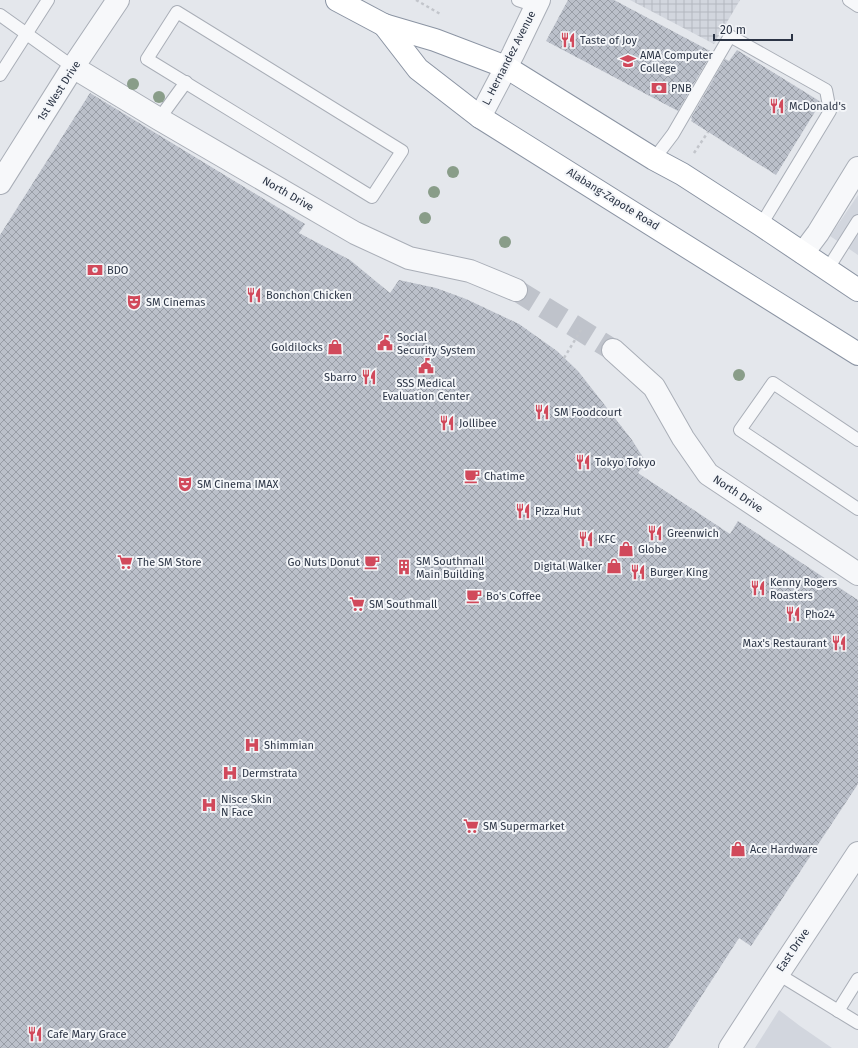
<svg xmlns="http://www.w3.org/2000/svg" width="858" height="1048" viewBox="0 0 858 1048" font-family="'Fira Sans',sans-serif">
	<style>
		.built { fill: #d2d6de }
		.industrial { fill: url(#industrial-grid) }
		.building { fill: url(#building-cross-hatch) }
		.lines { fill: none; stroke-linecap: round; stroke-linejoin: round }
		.street-tunnel { stroke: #bfc3cb; stroke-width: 22; stroke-dasharray: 22 11; stroke-linecap: butt }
		.lane-casing { stroke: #a9aeb7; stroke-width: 14 }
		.street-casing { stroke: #a9aeb7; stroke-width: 24 }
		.highway-casing { stroke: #8b94a3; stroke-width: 24 }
		.path { stroke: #c2c5cb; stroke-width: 2.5; stroke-dasharray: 3 3; stroke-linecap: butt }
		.lane { stroke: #f7f8fa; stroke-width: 12 }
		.street { stroke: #f7f8fa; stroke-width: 22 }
		.highway { stroke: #fff; stroke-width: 22 }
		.tree { fill: #899d89 }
		.labels { text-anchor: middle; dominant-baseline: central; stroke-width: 4; stroke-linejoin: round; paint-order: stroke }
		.poi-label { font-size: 11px; fill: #2b3445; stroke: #f4f6f9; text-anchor: start }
		.street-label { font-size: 11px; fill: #2b3445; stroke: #f4f6f9 }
	</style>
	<defs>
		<pattern id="industrial-grid" width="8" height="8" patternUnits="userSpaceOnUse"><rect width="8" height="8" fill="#d2d6de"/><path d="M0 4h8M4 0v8" fill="none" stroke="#b4b8c0"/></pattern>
		<pattern id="building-cross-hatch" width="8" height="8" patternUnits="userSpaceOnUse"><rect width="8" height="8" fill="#bbc0ca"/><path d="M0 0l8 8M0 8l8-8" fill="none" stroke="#989da6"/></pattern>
	</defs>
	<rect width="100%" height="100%" fill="#e4e7ec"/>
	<g class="built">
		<path d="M858,195V255L830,236Z"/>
		<path d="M779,1010L800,1026L832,1048H755Z"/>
	</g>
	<path class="industrial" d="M630,0H740L714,44Z"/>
	<g class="building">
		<path d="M568,0H614L712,52L678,111L546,41Z"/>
		<path d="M737,50L821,102L776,175L691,121L692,119L691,118L725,59L729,61Z"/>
		<path d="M90,93L305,224L299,233L350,260L390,293L399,280L436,288L466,299L519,324L557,351L578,371L632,440L646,462L638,473L730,534L738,521L858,600V784L751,946L739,938L668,1048H0V235Z"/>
	</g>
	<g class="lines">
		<path class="street-tunnel" d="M516,290L613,350"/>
		<defs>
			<g id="lane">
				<path d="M518,0L536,6"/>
				<path d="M849,0L858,6"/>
				<path d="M177,12L402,151L372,197L147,59Z"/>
				<path d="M0,15L73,67"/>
				<path d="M0,75L48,0"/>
				<path d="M159,119L186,82"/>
				<path d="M654,159L673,134L730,36L826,90L830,111L761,225"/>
				<path d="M827,270L858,221"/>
				<path d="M858,440L773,383L740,430L858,509"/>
				<path d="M778,974L858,1023"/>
				<path d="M838,1011L858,979"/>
			</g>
			<g id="street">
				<path d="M73,67L159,119L355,233L409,258L470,271L516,290"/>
				<path d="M480,117L513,54L539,0"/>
				<path d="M0,183L73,67L118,0"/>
				<path d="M803,253L818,233L858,168"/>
				<path d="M613,350L654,387L683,438L708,474L858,574"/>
				<path d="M730,1048L778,974L858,853"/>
			</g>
			<g id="highway">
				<path d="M337,0L384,25L435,40L506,67L654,159L682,174L761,225L858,290"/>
				<path d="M384,25L418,69L480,117L858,354"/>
			</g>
		</defs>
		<use href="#lane" class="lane-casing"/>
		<use href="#street" class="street-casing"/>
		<use href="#highway" class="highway-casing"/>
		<g class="path">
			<path d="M416,0L442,15"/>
			<path d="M694,153L708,132"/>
			<path d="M564,358L581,330"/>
		</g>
		<use href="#lane" class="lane"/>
		<use href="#street" class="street"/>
		<use href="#highway" class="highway"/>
	</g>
	<g class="tree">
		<circle cx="133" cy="84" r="6"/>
		<circle cx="159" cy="97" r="6"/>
		<circle cx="453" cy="172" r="6"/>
		<circle cx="434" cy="192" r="6"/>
		<circle cx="425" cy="218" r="6"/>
		<circle cx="505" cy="242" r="6"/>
		<circle cx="739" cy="375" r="6"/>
	</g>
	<defs>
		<symbol id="restaurant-bare" viewBox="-9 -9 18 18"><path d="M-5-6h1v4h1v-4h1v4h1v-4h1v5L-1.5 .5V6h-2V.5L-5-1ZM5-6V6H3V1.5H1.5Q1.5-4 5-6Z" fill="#d1495b" stroke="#f4f6f9" stroke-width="2.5" paint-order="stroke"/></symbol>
		<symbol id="university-bare" viewBox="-9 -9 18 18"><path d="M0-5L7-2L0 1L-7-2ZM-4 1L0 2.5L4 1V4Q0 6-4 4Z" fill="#d1495b" stroke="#f4f6f9" stroke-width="2.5" paint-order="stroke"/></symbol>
		<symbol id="bank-bare" viewBox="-9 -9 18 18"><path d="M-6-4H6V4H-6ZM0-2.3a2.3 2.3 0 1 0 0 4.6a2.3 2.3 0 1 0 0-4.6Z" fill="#d1495b" stroke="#f4f6f9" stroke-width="2.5" paint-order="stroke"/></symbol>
		<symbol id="theatre-bare" viewBox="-9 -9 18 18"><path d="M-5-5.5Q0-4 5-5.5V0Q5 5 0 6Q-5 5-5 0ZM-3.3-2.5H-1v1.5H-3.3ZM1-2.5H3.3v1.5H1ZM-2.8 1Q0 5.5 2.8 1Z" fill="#d1495b" stroke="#f4f6f9" stroke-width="2.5" paint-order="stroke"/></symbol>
		<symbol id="civic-bare" viewBox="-9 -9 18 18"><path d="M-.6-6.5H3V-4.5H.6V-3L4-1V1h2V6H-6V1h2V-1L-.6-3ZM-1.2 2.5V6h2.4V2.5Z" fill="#d1495b" stroke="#f4f6f9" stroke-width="2.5" paint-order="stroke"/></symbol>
		<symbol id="shop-bare" viewBox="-9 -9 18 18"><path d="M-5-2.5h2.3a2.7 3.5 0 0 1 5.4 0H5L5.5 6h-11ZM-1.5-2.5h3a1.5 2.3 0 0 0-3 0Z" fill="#d1495b" stroke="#f4f6f9" stroke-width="2.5" paint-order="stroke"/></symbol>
		<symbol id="cafe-bare" viewBox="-9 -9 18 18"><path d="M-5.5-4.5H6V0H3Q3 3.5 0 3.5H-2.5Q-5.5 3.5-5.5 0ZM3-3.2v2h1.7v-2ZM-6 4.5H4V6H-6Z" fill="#d1495b" stroke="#f4f6f9" stroke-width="2.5" paint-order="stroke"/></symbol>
		<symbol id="supermarket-bare" viewBox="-9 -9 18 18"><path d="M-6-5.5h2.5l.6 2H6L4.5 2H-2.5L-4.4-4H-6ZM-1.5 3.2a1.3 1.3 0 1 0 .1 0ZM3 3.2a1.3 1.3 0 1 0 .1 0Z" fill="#d1495b" stroke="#f4f6f9" stroke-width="2.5" paint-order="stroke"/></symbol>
		<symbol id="building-bare" viewBox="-9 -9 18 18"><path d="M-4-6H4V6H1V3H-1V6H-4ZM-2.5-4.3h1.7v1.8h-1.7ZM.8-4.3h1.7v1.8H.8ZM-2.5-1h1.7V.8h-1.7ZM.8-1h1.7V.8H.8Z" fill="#d1495b" stroke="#f4f6f9" stroke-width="2.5" paint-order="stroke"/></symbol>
		<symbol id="hospital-bare" viewBox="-9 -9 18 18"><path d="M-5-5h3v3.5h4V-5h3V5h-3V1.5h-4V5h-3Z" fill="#d1495b" stroke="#f4f6f9" stroke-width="2.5" paint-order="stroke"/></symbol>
	</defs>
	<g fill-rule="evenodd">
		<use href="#restaurant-bare" x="557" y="29" width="22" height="22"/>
		<use href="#university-bare" x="617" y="50" width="22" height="22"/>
		<use href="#bank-bare" x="648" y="77" width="22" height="22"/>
		<use href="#restaurant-bare" x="766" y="95" width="22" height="22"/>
		<use href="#bank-bare" x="84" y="259" width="22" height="22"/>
		<use href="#restaurant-bare" x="243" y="284" width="22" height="22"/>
		<use href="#theatre-bare" x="123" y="291" width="22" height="22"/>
		<use href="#civic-bare" x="374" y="332" width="22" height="22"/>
		<use href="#shop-bare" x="324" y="336" width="22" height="22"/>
		<use href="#civic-bare" x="415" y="355" width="22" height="22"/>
		<use href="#restaurant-bare" x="358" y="366" width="22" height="22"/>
		<use href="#restaurant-bare" x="531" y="401" width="22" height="22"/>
		<use href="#restaurant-bare" x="436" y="412" width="22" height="22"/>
		<use href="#restaurant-bare" x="572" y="451" width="22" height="22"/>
		<use href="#cafe-bare" x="461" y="465" width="22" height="22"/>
		<use href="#theatre-bare" x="174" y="473" width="22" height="22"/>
		<use href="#restaurant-bare" x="512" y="500" width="22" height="22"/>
		<use href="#restaurant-bare" x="644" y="522" width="22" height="22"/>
		<use href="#restaurant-bare" x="575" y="528" width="22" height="22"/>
		<use href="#shop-bare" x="615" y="538" width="22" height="22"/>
		<use href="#supermarket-bare" x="114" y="551" width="22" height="22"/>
		<use href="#cafe-bare" x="361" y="551" width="22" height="22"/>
		<use href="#shop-bare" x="603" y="555" width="22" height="22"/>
		<use href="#building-bare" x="393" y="556" width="22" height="22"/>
		<use href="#restaurant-bare" x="627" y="561" width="22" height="22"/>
		<use href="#restaurant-bare" x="747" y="577" width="22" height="22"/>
		<use href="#cafe-bare" x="463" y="585" width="22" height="22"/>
		<use href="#supermarket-bare" x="346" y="593" width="22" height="22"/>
		<use href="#restaurant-bare" x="782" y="603" width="22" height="22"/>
		<use href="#restaurant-bare" x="828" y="632" width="22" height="22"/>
		<use href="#hospital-bare" x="241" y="734" width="22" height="22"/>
		<use href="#hospital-bare" x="219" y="762" width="22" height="22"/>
		<use href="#hospital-bare" x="198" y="794" width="22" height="22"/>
		<use href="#supermarket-bare" x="460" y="815" width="22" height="22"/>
		<use href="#shop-bare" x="727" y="838" width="22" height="22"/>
		<use href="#restaurant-bare" x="24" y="1023" width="22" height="22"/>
	</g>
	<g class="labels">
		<g class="poi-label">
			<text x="580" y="40">Taste of Joy</text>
			<text x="640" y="55">AMA Computer<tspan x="640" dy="13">College</tspan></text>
			<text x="671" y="88">PNB</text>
			<text x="789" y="106">McDonald's</text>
			<text x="107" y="270">BDO</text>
			<text x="266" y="295">Bonchon Chicken</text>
			<text x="146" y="302">SM Cinemas</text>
			<text x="397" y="337">Social<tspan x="397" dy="13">Security System</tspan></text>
			<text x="323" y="347" text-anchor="end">Goldilocks</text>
			<text x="357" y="377" text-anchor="end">Sbarro</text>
			<text x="426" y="383" text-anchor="middle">SSS Medical<tspan x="426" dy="13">Evaluation Center</tspan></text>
			<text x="554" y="412">SM Foodcourt</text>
			<text x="459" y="423">Jollibee</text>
			<text x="595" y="462">Tokyo Tokyo</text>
			<text x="484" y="476">Chatime</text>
			<text x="197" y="484">SM Cinema IMAX</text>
			<text x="535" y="511">Pizza Hut</text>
			<text x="667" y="533">Greenwich</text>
			<text x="598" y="539">KFC</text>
			<text x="638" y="549">Globe</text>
			<text x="416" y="561">SM Southmall<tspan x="416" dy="13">Main Building</tspan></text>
			<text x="137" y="562">The SM Store</text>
			<text x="360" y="562" text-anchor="end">Go Nuts Donut</text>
			<text x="602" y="566" text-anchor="end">Digital Walker</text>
			<text x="650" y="572">Burger King</text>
			<text x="770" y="582">Kenny Rogers<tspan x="770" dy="13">Roasters</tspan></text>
			<text x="486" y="596">Bo's Coffee</text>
			<text x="369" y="604">SM Southmall</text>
			<text x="805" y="614">Pho24</text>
			<text x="827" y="643" text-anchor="end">Max's Restaurant</text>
			<text x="264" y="745">Shimmian</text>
			<text x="242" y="773">Dermstrata</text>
			<text x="221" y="799">Nisce Skin<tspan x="221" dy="13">N Face</tspan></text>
			<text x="483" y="826">SM Supermarket</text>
			<text x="750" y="849">Ace Hardware</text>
			<text x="47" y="1034">Cafe Mary Grace</text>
		</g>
		<g class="street-label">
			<text transform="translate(509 58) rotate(-63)">L. Hernandez Avenue</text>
			<text transform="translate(59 91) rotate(-57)">1st West Drive</text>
			<text transform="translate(288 194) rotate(30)">North Drive</text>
			<text transform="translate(613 199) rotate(32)">Alabang-Zapote Road</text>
			<text transform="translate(738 494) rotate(34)">North Drive</text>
			<text transform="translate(793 950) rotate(-56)">East Drive</text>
		</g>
	</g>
	<path d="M714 34v6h78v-6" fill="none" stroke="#2b3445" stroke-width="2"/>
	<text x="720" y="34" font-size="12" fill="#2b3445" stroke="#f4f6f9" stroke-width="3" paint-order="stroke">20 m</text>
</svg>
